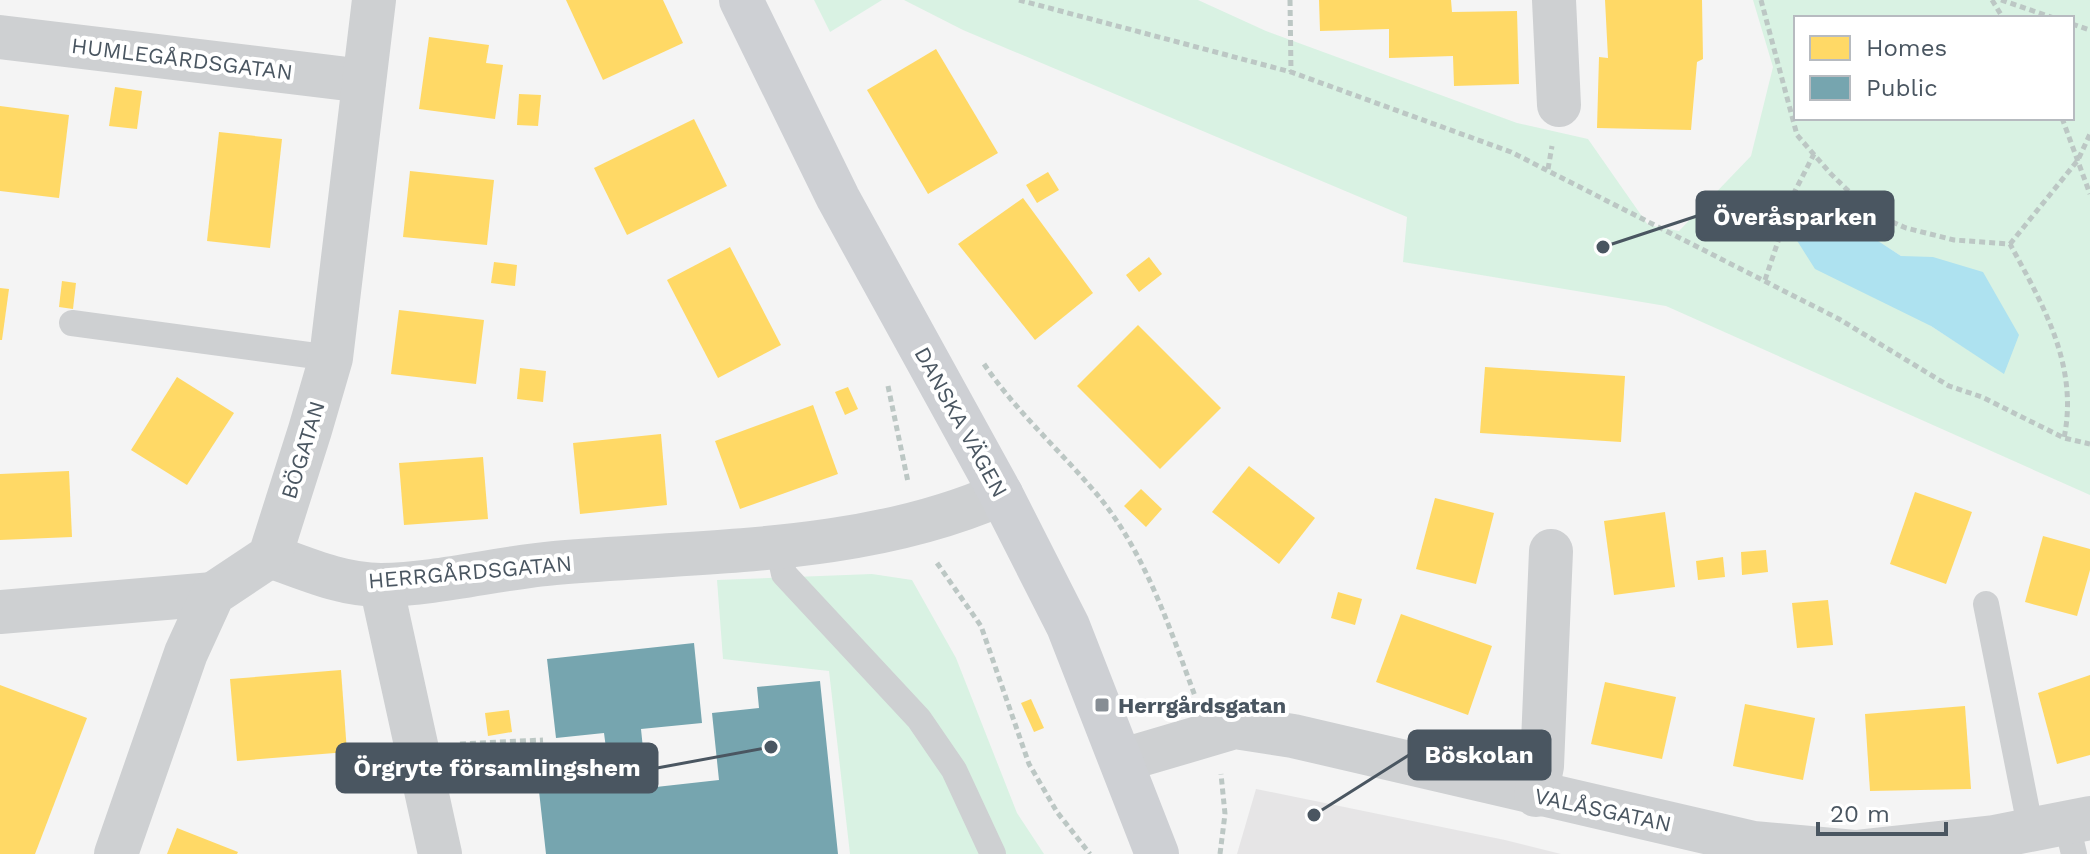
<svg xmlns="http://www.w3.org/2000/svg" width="2090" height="854" viewBox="0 0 2090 854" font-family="'Work Sans',sans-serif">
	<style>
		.education { fill: #e6e5e6 }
		.green { fill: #d9f2e3; fill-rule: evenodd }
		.water { fill: #aee2f0 }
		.homes { fill: #ffd966 }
		.public { fill: #76a5af }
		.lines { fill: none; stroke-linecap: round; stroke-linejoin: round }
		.path { stroke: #bcc7c4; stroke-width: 5; stroke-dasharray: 6 4; stroke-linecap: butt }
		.lane { stroke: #ced0d2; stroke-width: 26 }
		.street { stroke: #ced0d2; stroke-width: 44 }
		.secondary { stroke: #ced0d4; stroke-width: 44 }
		.poi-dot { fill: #868d94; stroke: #fff; stroke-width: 3 }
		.labels { text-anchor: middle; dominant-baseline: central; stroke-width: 8; stroke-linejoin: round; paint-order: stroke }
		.street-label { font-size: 22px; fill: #4a5661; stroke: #fff }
		.poi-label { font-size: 22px; font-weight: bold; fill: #4a5661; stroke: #fff; text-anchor: start }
		.leader { fill: none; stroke: #4a5661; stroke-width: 3 }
		.callout-dot { fill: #4a5661; stroke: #fff; stroke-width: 3 }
		.callout { fill: #4a5661; stroke: #4a5661; stroke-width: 3 }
		.callout-label { font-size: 24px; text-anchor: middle; font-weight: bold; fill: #fff }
	</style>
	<rect width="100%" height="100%" fill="#f4f4f4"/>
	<path class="education" d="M1256,789L1505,840L1561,854H1237Z"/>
	<g class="green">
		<path d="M814,0H882L830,32Z"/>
		<path d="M904,0H1198L1266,31L1517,123L1588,139L1648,225L1679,231L1751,156L1773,67L1753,0H2090V495L1666,306L1403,262L1407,217L963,30ZM1796,18H2072V118H1796ZM1808,196L1901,256L2004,373L1931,326Z"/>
		<path d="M872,574L912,580L956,658L1017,813L1044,854H850L829,671L723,659L717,580Z"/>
	</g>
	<path class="water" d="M1808,195L1901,256L1933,257L1983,272L2019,335L2004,374L1931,326L1815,269L1796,239Z"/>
	<g class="homes">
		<path d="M566,0H663L683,43L603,80Z"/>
		<path d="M1319,0H1451L1452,12L1517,11L1519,84L1454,86L1453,56L1389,58V29L1320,31Z"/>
		<path d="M1605,0H1702L1703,59L1697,62L1691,130L1597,128L1599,57L1608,58Z"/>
		<path d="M429,37L489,45L486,63L503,65L495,119L419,109Z"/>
		<path d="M936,49L998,153L928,194L867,90Z"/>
		<path d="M115,87L142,91L137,129L109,126Z"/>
		<path d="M519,94L541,95L538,126L517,125Z"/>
		<path d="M0,106L69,115L59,198L0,191Z"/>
		<path d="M694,119L727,186L627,235L594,168Z"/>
		<path d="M219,132L282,139L270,248L207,241Z"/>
		<path d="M410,171L494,180L487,245L403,237Z"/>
		<path d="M1048,172L1059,190L1037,203L1026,185Z"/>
		<path d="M1023,198L1093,293L1035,340L958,244Z"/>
		<path d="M730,247L781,345L718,378L667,280Z"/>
		<path d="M1149,257L1162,274L1139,292L1126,275Z"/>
		<path d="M494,262L517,265L515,286L491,283Z"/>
		<path d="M62,281L76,283L73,309L59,307Z"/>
		<path d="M0,288L9,289L2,340H0Z"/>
		<path d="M399,310L484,320L476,384L391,374Z"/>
		<path d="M1138,325L1221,408L1160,469L1077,386Z"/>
		<path d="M1485,367L1625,376L1621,442L1480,433Z"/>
		<path d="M520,368L546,371L543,402L517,399Z"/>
		<path d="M177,377L234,413L187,485L131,450Z"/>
		<path d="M848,387L858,409L845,415L835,392Z"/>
		<path d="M813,405L838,474L740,509L715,441Z"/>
		<path d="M661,434L667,505L580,514L573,443Z"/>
		<path d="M483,457L488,519L404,525L399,463Z"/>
		<path d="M1249,466L1315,518L1279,564L1212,512Z"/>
		<path d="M69,471L72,537L0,540V474Z"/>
		<path d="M1141,489L1162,509L1146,527L1124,506Z"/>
		<path d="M1915,492L1972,512L1946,584L1890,564Z"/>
		<path d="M1435,498L1494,513L1476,584L1416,569Z"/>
		<path d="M1665,512L1675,587L1614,595L1604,521Z"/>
		<path d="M2043,536L2090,549V570L2077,616L2025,602Z"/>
		<path d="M1766,550L1768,572L1742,575L1741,552Z"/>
		<path d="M1723,557L1725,577L1698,580L1696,561Z"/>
		<path d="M1338,592L1362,599L1355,625L1331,618Z"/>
		<path d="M1828,600L1833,645L1797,648L1792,603Z"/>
		<path d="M1401,614L1492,646L1468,715L1376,682Z"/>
		<path d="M341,670L347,752L237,761L230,679Z"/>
		<path d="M2090,675V755L2057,764L2038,693Z"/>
		<path d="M1605,682L1676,697L1662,759L1591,744Z"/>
		<path d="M0,685L87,718L35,854H0Z"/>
		<path d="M1031,699L1044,728L1034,732L1021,703Z"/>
		<path d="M1745,704L1815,718L1803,780L1733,766Z"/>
		<path d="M1965,706L1971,789L1870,791L1865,714Z"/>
		<path d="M509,710L512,732L488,736L485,713Z"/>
		<path d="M177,828L238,852L237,854H167Z"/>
	</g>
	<path class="public" d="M694,643L702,723L641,729L647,788L719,780L712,713L759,708L757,687L820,681L838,854H546L536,764L607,756L604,733L556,738L547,659Z"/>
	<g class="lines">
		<g class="path">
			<path d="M1019,0L1291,72L1511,152L1839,319L1949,386L1982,397L2064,438L2090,444"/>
			<path d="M1290,0L1291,72"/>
			<path d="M1761,0L1797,135L1831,174L1870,212L1906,228L1954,240L2010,244C2043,305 2079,366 2064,438"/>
			<path d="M1992,0L2003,18"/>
			<path d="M2001,0L2054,18"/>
			<path d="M2072,24L2090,30"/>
			<path d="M2062,118L2090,194"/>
			<path d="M1548,169L1552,146"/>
			<path d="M2010,244L2078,160L2090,134"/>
			<path d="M1765,280L1795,191L1814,154"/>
			<path d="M984,364C1017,413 1063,453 1100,498C1146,555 1170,629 1195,696"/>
			<path d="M888,386L908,482"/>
			<path d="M937,563L981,626L1029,764L1057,812L1090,854"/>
			<path d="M460,744L543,740"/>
			<path d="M1220,854L1225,814L1221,774"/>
		</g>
		<g class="lane">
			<path d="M72,323L331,358"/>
			<path d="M778,546L784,574L919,719L954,770L993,854"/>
			<path d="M1986,604L2031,831"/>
			<path d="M2067,824L2074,854"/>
		</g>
		<g class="street">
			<path d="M1554,0L1559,105"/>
			<path d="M0,37L364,81"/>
			<path d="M270,556C306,569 342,585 381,585C439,584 498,568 555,563C703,550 863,555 1001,494"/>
			<path d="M381,585L440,854"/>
			<path d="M0,612L213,594"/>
			<path d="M1123,760L1235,727L1293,736L1753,843L1855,852L1994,837L2090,818"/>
			<path d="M1536,795L1542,766L1551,551"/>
			<path d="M116,854L186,653L213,594L270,556L310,430L331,358L374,0"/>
		</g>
		<path class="secondary" d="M741,0L838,198L1001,494L1068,626L1157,854"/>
	</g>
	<rect class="poi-dot" x="1094" y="697" width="16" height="16" rx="4"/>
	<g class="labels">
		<g class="street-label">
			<text transform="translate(182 59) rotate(7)">HUMLEGÅRDSGATAN</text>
			<text transform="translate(961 422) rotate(61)">DANSKA VÄGEN</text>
			<text transform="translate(303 450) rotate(-73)">BÖGATAN</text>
			<text transform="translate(470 572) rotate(-5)">HERRGÅRDSGATAN</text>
			<text transform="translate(1603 810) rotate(12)">VALÅSGATAN</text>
		</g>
		<g class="poi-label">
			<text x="1118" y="705">Herrgårdsgatan</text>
		</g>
	</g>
	<path class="leader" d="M1603 247L1697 216M1314 815L1409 755M771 747L657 768"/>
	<g class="callout-dot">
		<circle cx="1603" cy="247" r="8"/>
		<circle cx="1314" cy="815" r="8"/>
		<circle cx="771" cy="747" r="8"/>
	</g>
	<g class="callout">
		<rect x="1697" y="192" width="196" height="48" rx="8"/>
		<rect x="1409" y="731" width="141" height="48" rx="8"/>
		<rect x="337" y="744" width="320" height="48" rx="8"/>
	</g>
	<g class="callout-label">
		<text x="1795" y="225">Överåsparken</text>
		<text x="1479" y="763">Böskolan</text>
		<text x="497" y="776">Örgryte församlingshem</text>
	</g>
	<rect x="1794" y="16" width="280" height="104" fill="#ffffff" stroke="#b7bbc0" stroke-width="2"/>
	<rect x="1810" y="36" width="40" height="24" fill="#ffd966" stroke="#b7bbc0" stroke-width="2"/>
	<text x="1866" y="56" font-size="24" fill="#4a5661">Homes</text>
	<rect x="1810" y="76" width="40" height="24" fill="#76a5af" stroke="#b7bbc0" stroke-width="2"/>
	<text x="1866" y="96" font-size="24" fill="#4a5661">Public</text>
	<path d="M1818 822v12h128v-12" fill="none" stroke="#4a5661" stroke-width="4"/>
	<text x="1830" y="822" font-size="24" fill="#4a5661" stroke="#ffffff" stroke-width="6" paint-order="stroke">20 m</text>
</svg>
